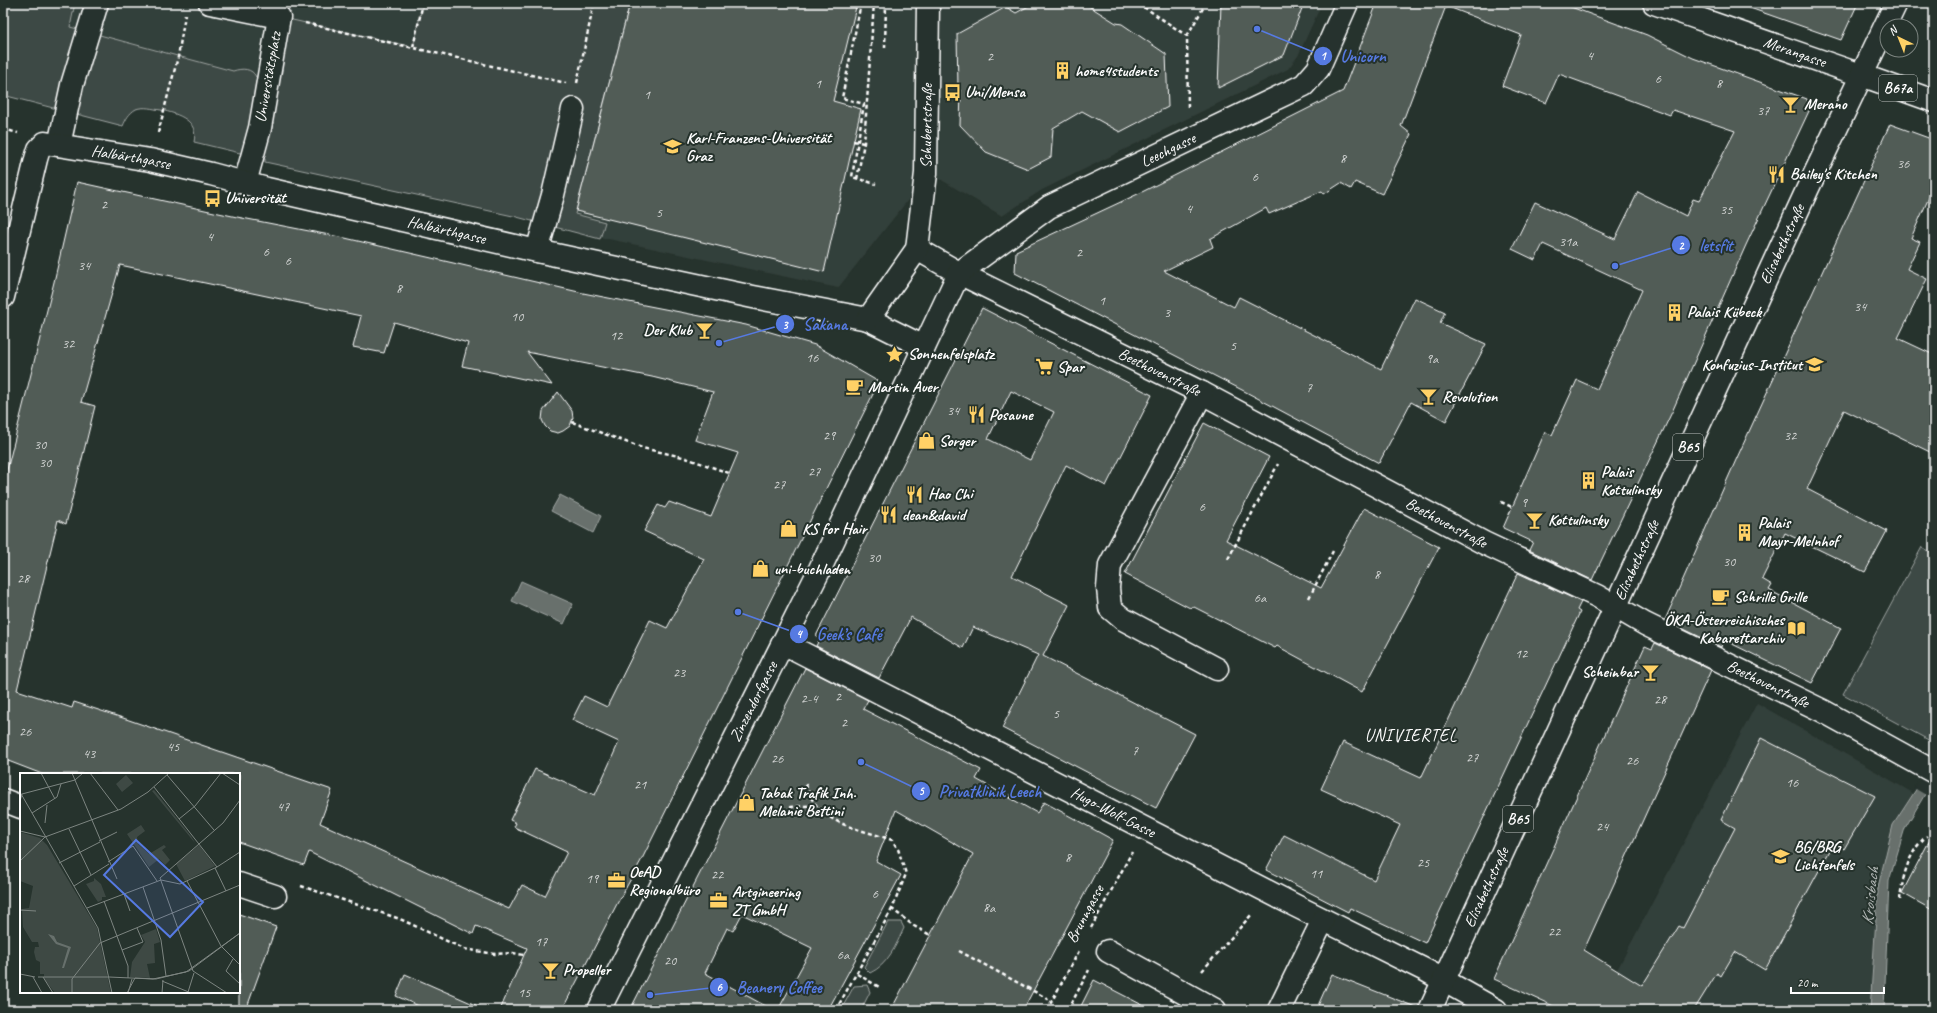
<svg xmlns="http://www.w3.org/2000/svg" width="1937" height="1013" viewBox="0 0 1937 1013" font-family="Caveat,sans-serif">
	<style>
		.built { fill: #333f3a }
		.green { fill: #3e4944; stroke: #9ea4a2 }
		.water { fill: #67706c; stroke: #a4a9a7 }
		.pier { fill: #26332d }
		.building { fill: #515c57; stroke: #fff; fill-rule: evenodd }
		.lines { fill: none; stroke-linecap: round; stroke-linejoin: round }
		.minor-casing { stroke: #fff; stroke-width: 25 }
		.major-casing { stroke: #fff; stroke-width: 25 }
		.path { stroke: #fff; stroke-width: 2.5; stroke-dasharray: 4 3; stroke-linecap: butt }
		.minor { stroke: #26332d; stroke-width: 22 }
		.major { stroke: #26332d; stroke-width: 22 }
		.path-bridge { stroke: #fff; stroke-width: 2.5; stroke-dasharray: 4 3; stroke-linecap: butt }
		.labels { text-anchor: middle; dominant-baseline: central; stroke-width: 4; stroke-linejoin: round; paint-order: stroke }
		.number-label { font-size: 14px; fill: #d4d6d5 }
		.shield { fill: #26332d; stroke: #bec2c0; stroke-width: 1 }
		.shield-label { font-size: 15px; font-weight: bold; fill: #fff }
		.street-label { font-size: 16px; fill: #fff; stroke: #26332d }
		.poi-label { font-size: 16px; font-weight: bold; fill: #fff; stroke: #26332d; text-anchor: start }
		.neighbourhood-label { font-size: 17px; letter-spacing: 1px; fill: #fff; stroke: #26332d }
		.water-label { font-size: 17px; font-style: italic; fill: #b3b8b6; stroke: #26332d }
		.inset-road { fill: none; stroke: #7d8581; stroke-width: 1 }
		.view { fill: #567ae2; fill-opacity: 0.15; stroke: #567ae2; stroke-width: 2 }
		.inset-edge { fill: none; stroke: #fff; stroke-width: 2 }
		.leader { fill: none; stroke: #567ae2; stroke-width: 1.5 }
		.callout-dot { fill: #567ae2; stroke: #26332d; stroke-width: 1.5 }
		.mark-label { font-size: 12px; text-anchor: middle; font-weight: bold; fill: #fff }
		.callout-label { font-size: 17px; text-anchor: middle; font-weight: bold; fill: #567ae2; stroke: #26332d; stroke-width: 4; stroke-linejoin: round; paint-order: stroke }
	</style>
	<rect width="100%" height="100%" fill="#26332d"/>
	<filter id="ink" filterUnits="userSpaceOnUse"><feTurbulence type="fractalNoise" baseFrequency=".025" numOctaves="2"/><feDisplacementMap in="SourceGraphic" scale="8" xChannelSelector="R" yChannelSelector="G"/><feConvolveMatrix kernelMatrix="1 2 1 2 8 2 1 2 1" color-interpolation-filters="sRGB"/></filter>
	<g filter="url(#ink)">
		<g class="built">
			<path d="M3,3H1322L1298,56L1288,69L1042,190L1002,216L940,179L912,195L838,288L571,231L513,216L194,142L196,137L191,123L177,114L149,108L138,109L127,117L123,126L3,95Z"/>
			<path d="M1757,703L1913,793L1893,825L1878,887L1870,1010H1598L1617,970Z"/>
		</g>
		<g class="green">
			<path d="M3,3H75L70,27L233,71C242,68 252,68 256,77L267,80L279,17L413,47L423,3H630L575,214L605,222L600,239L513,216L265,162V159L194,142C199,120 178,114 161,110C153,109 144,106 136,109C129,113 126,119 123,126L3,95Z"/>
			<path d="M1922,547L1934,554V743L1843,694Z"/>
			<path d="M888,922H901L904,928C896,945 888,965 870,973L864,967Z"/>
			<path d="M867,985L870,992L861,1010H841L854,986Z"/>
		</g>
		<g class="water">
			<path d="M560,495L601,516L593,533L551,511Z"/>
			<path d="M521,581L573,604L564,624L512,601Z"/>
			<path d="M1934,762V779L1905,828L1889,881L1884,1010H1870L1878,887L1893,825Z"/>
		</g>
		<path class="pier" d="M1934,760V783L1926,795L1914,788Z"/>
		<g class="building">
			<path d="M630,3H857L833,101L861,109L824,272L576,211Z"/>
			<path d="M1034,3H1084L1116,23L1122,24L1166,54L1168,107L1120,132L1082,111L1053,128L1051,157L1028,169L986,152L960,125L961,91L958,88L957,34L1006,7L1016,13Z"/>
			<path d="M1221,3H1304L1284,55L1218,88Z"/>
			<path d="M1377,3H1560L1647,35L1693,58L1807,99L1809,111L1746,245L1672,412L1592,580L1529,550L1533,542L1503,528L1545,432L1552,435L1577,380L1597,389L1642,290L1543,244L1535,260L1512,249L1535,202L1615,239L1638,192L1686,216L1693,199L1699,201L1735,131L1673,110L1670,115L1559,74L1546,103L1502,86L1521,35L1446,6L1401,126L1411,134L1382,194L1355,182L1351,189L1341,183L1324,194L1322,191L1269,214L1266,208L1210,239L1213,247L1164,271L1234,307L1239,297L1381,369L1415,298L1445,312L1440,323L1486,344L1446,421L1411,402L1379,463L1244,391L1015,273L1016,251L1140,193L1343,91Z"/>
			<path d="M1748,3H1858L1841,40L1747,7Z"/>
			<path d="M1890,124L1934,140V186L1911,238L1920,242L1907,269L1927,279L1898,338L1934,355V454L1844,410L1807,489L1887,531L1865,572L1785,533L1762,579L1772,585L1769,590L1841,628L1812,683L1724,640L1721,647L1665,620L1736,460Z"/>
			<path d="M77,182L237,217L345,238L583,293L746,325L815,345L879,382L642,859L618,902L562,1010H500L527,948L476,926L473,934L309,852L304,865L239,842V774H42L3,759V486L54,282ZM120,265L361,316L353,347L384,353L394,322L468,343L462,366L552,385L527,352L652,377L713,392L695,440L738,453L711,517L669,502L665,508L658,505L644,531L704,559L667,628L650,620L607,707L584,696L572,720L619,742L595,795L535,769L510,820L516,823L514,827L567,852L545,896L522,885L509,909L320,823L332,790L126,719L74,702L72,708L17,690L58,520L66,524L95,406L81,402Z"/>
			<path d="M982,308L1152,395L1106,486L1066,465L1012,576L1069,605L1043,656L1195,734L1156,808L1002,728L1038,655L973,627L963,648L911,617L879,678L816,646L820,638L816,636ZM1011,391L1054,412L1030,460L988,439Z"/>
			<path d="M558,392L572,411L573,418L570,426L563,431L558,433L550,431L545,426L542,420L543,411Z"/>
			<path d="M1204,423L1269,457L1226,540L1321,588L1364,508L1439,547L1362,692L1277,646L1275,648L1192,606L1190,608L1125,574Z"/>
			<path d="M1518,573L1581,602L1577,610L1580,612L1425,943L1350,908L1348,912L1266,870L1284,835L1374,880L1400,825L1321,789L1343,742L1421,778Z"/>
			<path d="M1655,643L1711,670L1584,950L1642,986L1679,926L1683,928L1735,828L1721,820L1761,738L1875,796L1844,849L1834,843L1765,970L1735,952L1721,976L1717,973L1694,1010H1562L1494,979L1645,646L1652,649Z"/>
			<path d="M805,668L868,700L863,709L981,770L976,779L1037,813L1044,802L1113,840L1023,1010H891L973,854L896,810L876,861L901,875L828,1010H778L812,948L742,914L733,931L727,928L705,973L773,1010H630Z"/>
			<path d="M1934,832V911L1902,893Z"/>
			<path d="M239,914L276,927L246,1010H239Z"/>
			<path d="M405,974L487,1010H428L396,996Z"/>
			<path d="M1332,974L1418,1008V1010H1316Z"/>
			<path d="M1094,980L1152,1010H1079Z"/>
		</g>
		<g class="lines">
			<defs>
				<g id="minor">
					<path d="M210,3L279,17L260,128L245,183"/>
					<path id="s1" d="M1654,3L1861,75"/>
					<path d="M59,145L72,85L97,3"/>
					<path id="s2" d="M917,249L959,273L1202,393L1484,543L1597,596L1645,624L1823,711L1934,772"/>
					<path d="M537,251L553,195L573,109"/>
					<path id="s3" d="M3,297L36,159L39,149L45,143L150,160L211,174L267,189L537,251L753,297L868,319L924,347"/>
					<path id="s4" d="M868,319L917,249L926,173L928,3"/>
					<path d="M1202,393L1110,565L1108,588L1110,608L1123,619L1217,669"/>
					<path id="s5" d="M783,643L1296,906L1427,971L1496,1010"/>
					<path d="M3,800L21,807"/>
					<path d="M239,884L275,896"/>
					<path d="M1108,951L1215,1010"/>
					<path id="s6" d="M599,1010L819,571L959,273L1049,207L1304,85L1318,69L1347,3"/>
					<path d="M1279,1010L1323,920"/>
				</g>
				<g id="major">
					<path d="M1861,75L1934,101"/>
					<path id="s7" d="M1430,1010L1808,188L1896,3"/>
				</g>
			</defs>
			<use href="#minor" class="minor-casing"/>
			<use href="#major" class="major-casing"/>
			<g class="path">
				<path d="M861,3L842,98L864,104L852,177L876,184"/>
				<path d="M1138,3L1187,36L1188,110"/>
				<path d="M305,23L566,83"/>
				<path d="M1187,36L1206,3"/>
				<path d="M413,47L423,3"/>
				<path d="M885,48L886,3"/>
				<path d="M577,83L594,3"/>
				<path d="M3,129L18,133"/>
				<path d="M158,133L178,57L185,15"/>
				<path d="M857,179L864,143L874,3"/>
				<path d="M572,422L642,448L683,457L729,473"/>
				<path d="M1501,502L1512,507"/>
				<path d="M1228,559L1278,464"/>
				<path d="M1309,598L1333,551"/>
				<path d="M806,784C816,825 859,828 892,840L898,849L906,874L892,909L914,926L932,936"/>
				<path d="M1010,798L1013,792"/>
				<path d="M790,807L817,805"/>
				<path d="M301,886L400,919L464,949L495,954L513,953L524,955"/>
				<path d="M1900,900C1902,878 1909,850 1927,836"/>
				<path d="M1091,928L1132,852"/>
				<path d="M959,951L1052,1001"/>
				<path d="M1202,971L1252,914"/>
				<path d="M857,974L881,988"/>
				<path d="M836,1010L892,909"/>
				<path d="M1047,1010L1080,949"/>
				<path d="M1068,1010L1089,970"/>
			</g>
			<use href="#minor" class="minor"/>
			<use href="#major" class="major"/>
			<path class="path-bridge" d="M853,141L864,143"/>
		</g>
	</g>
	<defs>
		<symbol id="building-bare" viewBox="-9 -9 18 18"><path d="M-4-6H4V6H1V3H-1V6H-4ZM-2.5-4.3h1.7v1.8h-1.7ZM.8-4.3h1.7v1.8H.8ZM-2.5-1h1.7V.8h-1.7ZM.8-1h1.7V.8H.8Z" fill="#ffd166" stroke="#26332d" stroke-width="2.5" paint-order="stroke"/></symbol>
		<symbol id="bus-bare" viewBox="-9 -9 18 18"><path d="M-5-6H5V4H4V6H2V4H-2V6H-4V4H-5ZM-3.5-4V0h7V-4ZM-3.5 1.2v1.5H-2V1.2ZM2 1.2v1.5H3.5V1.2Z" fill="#ffd166" stroke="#26332d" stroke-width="2.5" paint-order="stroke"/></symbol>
		<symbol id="bar-bare" viewBox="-9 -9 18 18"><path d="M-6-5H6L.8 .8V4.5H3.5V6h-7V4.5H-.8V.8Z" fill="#ffd166" stroke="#26332d" stroke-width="2.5" paint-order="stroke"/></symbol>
		<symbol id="university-bare" viewBox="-9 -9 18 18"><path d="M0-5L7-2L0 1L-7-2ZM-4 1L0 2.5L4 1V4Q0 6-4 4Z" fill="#ffd166" stroke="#26332d" stroke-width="2.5" paint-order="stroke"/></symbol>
		<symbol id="restaurant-bare" viewBox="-9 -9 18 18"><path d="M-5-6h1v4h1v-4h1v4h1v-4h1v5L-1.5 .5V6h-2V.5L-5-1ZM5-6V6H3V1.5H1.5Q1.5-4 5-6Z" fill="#ffd166" stroke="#26332d" stroke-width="2.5" paint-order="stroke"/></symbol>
		<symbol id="sight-bare" viewBox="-9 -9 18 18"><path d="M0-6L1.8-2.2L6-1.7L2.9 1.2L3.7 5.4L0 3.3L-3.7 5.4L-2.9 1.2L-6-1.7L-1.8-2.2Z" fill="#ffd166" stroke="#26332d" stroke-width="2.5" paint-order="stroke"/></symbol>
		<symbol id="supermarket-bare" viewBox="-9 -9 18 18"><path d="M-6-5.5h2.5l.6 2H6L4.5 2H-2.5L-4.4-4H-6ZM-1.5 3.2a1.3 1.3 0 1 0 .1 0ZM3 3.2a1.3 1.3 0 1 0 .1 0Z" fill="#ffd166" stroke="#26332d" stroke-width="2.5" paint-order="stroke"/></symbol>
		<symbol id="cafe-bare" viewBox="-9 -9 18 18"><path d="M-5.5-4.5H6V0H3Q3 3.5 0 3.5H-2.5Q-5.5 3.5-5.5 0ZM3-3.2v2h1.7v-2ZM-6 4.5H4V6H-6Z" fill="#ffd166" stroke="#26332d" stroke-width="2.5" paint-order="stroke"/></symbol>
		<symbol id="shop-bare" viewBox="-9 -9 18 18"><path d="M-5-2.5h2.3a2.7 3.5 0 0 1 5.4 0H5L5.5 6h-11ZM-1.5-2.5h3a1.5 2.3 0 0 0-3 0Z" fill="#ffd166" stroke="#26332d" stroke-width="2.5" paint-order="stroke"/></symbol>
		<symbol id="library-bare" viewBox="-9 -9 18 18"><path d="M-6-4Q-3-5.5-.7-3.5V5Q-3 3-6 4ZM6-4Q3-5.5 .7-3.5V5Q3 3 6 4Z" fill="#ffd166" stroke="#26332d" stroke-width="2.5" paint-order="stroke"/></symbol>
		<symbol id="school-bare" viewBox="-9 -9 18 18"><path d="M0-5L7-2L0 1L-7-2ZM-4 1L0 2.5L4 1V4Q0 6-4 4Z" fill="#ffd166" stroke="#26332d" stroke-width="2.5" paint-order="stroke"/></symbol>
		<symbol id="office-bare" viewBox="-9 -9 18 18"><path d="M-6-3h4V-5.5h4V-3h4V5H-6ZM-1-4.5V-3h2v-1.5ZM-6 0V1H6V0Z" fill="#ffd166" stroke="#26332d" stroke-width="2.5" paint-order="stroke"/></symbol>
	</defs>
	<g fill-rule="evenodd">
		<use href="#building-bare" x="1050" y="58" width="25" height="25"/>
		<use href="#bus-bare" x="940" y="80" width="25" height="25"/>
		<use href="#bar-bare" x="1778" y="92" width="25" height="25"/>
		<use href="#university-bare" x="660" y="134" width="25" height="25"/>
		<use href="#restaurant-bare" x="1764" y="162" width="25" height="25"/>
		<use href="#bus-bare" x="200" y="186" width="25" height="25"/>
		<use href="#building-bare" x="1662" y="300" width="25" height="25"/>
		<use href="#bar-bare" x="692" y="318" width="25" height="25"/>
		<use href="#sight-bare" x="882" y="342" width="25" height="25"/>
		<use href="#university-bare" x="1802" y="352" width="25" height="25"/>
		<use href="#supermarket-bare" x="1032" y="354" width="25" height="25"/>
		<use href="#cafe-bare" x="842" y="374" width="25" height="25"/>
		<use href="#bar-bare" x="1416" y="384" width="25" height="25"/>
		<use href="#restaurant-bare" x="964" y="402" width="25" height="25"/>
		<use href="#shop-bare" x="914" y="428" width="25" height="25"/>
		<use href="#building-bare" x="1576" y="468" width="25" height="25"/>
		<use href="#restaurant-bare" x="902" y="482" width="25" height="25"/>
		<use href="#restaurant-bare" x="876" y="502" width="25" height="25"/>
		<use href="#bar-bare" x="1522" y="508" width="25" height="25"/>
		<use href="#shop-bare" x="776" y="516" width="25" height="25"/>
		<use href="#building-bare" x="1732" y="520" width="25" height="25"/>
		<use href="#shop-bare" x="748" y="556" width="25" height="25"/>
		<use href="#cafe-bare" x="1708" y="584" width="25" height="25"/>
		<use href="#library-bare" x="1784" y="616" width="25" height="25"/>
		<use href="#bar-bare" x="1638" y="660" width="25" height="25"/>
		<use href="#shop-bare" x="734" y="790" width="25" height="25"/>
		<use href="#school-bare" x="1768" y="844" width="25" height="25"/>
		<use href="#office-bare" x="604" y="868" width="25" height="25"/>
		<use href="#office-bare" x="706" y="888" width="25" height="25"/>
		<use href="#bar-bare" x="538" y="958" width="25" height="25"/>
	</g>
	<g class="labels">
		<g class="number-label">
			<text x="1590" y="55">4</text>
			<text x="990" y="56">2</text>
			<text x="1658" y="78">6</text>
			<text x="818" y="83">1</text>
			<text x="1719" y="83">8</text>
			<text x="647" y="94">1</text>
			<text x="1763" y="110">37</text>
			<text x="1343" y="158">8</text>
			<text x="1903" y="163">36</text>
			<text x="1255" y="176">6</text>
			<text x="104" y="204">2</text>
			<text x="1189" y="208">4</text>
			<text x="1726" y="209">35</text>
			<text x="659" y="212">5</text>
			<text x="210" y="236">4</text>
			<text x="1568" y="241">31a</text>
			<text x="266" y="251">6</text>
			<text x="1079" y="252">2</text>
			<text x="288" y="260">6</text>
			<text x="84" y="265">34</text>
			<text x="399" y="288">8</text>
			<text x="1102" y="300">1</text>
			<text x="1860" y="306">34</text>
			<text x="1167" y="312">3</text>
			<text x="517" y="316">10</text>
			<text x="616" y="335">12</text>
			<text x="68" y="343">32</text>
			<text x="1233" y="345">5</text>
			<text x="812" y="357">16</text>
			<text x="1432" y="358">9a</text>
			<text x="1309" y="387">7</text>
			<text x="953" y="410">34</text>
			<text x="829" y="435">29</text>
			<text x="1790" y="435">32</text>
			<text x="40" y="444">30</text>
			<text x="45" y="462">30</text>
			<text x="814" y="471">27</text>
			<text x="779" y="484">27</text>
			<text x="1524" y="502">9</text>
			<text x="1202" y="506">6</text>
			<text x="874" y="557">30</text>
			<text x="1729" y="561">30</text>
			<text x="1377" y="574">8</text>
			<text x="23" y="578">28</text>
			<text x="1260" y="597">6a</text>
			<text x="1521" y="653">12</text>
			<text x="679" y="672">23</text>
			<text x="838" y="696">2</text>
			<text x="809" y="698">2-4</text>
			<text x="1660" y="699">28</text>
			<text x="1056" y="713">5</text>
			<text x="844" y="722">2</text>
			<text x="25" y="731">26</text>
			<text x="173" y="746">45</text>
			<text x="1135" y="750">7</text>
			<text x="89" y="753">43</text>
			<text x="1472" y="757">27</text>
			<text x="777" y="758">26</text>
			<text x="1632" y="760">26</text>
			<text x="1792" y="782">16</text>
			<text x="640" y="784">21</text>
			<text x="283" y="806">47</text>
			<text x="1602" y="826">24</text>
			<text x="1068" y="857">8</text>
			<text x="1423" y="862">25</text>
			<text x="1316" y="873">11</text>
			<text x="717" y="874">22</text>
			<text x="592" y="878">19</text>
			<text x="875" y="893">6</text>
			<text x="989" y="907">8a</text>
			<text x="1554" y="931">22</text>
			<text x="541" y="941">17</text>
			<text x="843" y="954">6a</text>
			<text x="670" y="960">20</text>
			<text x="524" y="992">15</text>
		</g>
		<g class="shield">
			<rect x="1879" y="75" width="38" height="26" rx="3"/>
			<rect x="1673" y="434" width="30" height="26" rx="3"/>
			<rect x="1503" y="806" width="30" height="26" rx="3"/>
		</g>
		<g class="shield-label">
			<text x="1898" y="88">B67a</text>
			<text x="1688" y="447">B65</text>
			<text x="1518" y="819">B65</text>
		</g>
		<g class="street-label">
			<text stroke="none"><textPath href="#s1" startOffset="149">Merangasse</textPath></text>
			<text transform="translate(268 77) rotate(-80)">Universitätsplatz</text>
			<text stroke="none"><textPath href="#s4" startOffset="209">Schubertstraße</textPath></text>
			<text stroke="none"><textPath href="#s6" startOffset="1064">Leechgasse</textPath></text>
			<text stroke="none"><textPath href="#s3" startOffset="248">Halbärthgasse</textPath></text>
			<text stroke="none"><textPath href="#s3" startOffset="572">Halbärthgasse</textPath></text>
			<text stroke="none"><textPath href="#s7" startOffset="843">Elisabethstraße</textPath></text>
			<text stroke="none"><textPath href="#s2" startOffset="272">Beethovenstraße</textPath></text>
			<text stroke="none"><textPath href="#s2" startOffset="596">Beethovenstraße</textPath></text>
			<text stroke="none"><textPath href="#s7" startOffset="495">Elisabethstraße</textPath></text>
			<text stroke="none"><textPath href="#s2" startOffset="956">Beethovenstraße</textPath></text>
			<text stroke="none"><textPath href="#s6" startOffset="345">Zinzendorfgasse</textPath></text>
			<text stroke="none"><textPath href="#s5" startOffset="371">Hugo-Wolf-Gasse</textPath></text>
			<text stroke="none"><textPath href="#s7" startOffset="135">Elisabethstraße</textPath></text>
			<text transform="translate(1085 914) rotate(-62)">Brunngasse</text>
		</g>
		<g class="poi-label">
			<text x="1075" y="71">home4students</text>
			<text x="965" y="92">Uni/Mensa</text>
			<text x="1804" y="104">Merano</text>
			<text x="686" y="138">Karl-Franzens-Universität<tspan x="686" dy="18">Graz</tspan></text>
			<text x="1790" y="174">Bailey's Kitchen</text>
			<text x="225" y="198">Universität</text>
			<text x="1687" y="312">Palais Kübeck</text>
			<text x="692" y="330" text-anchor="end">Der Klub</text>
			<text x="908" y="354">Sonnenfelsplatz</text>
			<text x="1802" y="365" text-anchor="end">Konfuzius-Institut</text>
			<text x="1057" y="367">Spar</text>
			<text x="868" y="387">Martin Auer</text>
			<text x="1442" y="397">Revolution</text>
			<text x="989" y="415">Posaune</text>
			<text x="939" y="441">Sorger</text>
			<text x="1601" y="472">Palais<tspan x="1601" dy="18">Kottulinsky</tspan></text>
			<text x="928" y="494">Hao Chi</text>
			<text x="902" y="515">dean&amp;david</text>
			<text x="1548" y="520">Kottulinsky</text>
			<text x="1758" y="523">Palais<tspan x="1758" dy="18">Mayr-Melnhof</tspan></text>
			<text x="802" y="529">KS for Hair</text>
			<text x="774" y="569">uni-buchladen</text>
			<text x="1734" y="597">Schrille Grille</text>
			<text x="1784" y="620" text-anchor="end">ÖKA-Österreichisches<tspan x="1784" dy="18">Kabarettarchiv</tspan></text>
			<text x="1638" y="672" text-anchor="end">Scheinbar</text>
			<text x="759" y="793">Tabak Trafik Inh.<tspan x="759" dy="18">Melanie Bettini</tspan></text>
			<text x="1794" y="847">BG/BRG<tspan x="1794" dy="18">Lichtenfels</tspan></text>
			<text x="629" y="872">OeAD<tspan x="629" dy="18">Regionalbüro</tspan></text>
			<text x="732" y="892">Artgineering<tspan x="732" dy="18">ZT GmbH</tspan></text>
			<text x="563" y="970">Propeller</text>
		</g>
		<g class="neighbourhood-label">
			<text x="1411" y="735">UNIVIERTEL</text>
		</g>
		<g class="water-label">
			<text transform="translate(1870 896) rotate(-84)">Kroisbach</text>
		</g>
	</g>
	<g transform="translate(20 773)">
		<rect width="220" height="220" fill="#26332d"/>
		<path d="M106,2L113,10L102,19L96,11ZM134,17L171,63L175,70L132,18ZM121,52L125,58L117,64L118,71L129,81L144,72L146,74L142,77L150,87L145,92L139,86L129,94L107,61ZM0,59L20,65L27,72L77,155L91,220H35L24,206V201H20V189L16,187L14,179L15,174H19L18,169H12L3,154L2,136L9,135L13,113L0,108ZM179,72L195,93L165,108L156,91ZM74,105L81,111L86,124H82V127L78,129L66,111L74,108ZM136,156L140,169L134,171L135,190L127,191L130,205L110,204L112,189L125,169L121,162Z" fill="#3e4944"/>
		<path d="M28,161L34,163L37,169L51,174L44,195H42L48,175L36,171Z" fill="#67706c"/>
		<path class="inset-road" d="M21,0L35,26M52,0L97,106M70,0L98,37M202,0L220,12M147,2L194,57M134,14L197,94M0,19L78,155L92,220M0,28L2,21L55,7L63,0M12,40L37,24L41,11M159,46L175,33L201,0M25,50L27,32M49,56L71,102M0,58L25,64M25,64L101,36L128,19L149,0M79,68L97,59M0,88L25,64M88,89L113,73L137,108M39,90L80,69M195,95L206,118M140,105L173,198L207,220M140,105L203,50L220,27M167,108L178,129M54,113L89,91M123,114L141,167L146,203M104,121L110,138M84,128L108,193V205M178,129L201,173L220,192M67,135L141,107L160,111L197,94L220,79M0,137L16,138M102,177L123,169L117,155M213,186L206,198L220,211M0,201L15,204M13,204L22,220M18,204H89M23,204L33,220M89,204L133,206L166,199L220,160M142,208L171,220M168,219L174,200M52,220V206L80,170L220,112M107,220L115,205L136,206L169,198L220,160M108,220L112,206M142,220L143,207"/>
		<path class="view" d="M116,67L183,129L150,164L84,102Z"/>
		<rect width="220" height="220" class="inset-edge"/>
	</g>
	<path class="leader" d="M1257 29L1323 56M1615 266L1681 245M719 343L785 324M738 612L799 634M861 762L921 791M650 995L719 987"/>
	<g class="callout-dot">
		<circle cx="1257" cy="29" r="4"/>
		<circle cx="1615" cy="266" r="4"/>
		<circle cx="719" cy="343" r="4"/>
		<circle cx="738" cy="612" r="4"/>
		<circle cx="861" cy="762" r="4"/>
		<circle cx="650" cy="995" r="4"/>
		<circle cx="1323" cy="56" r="10"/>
		<circle cx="1681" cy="245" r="10"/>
		<circle cx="785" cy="324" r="10"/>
		<circle cx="799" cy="634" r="10"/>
		<circle cx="921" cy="791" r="10"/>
		<circle cx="719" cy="987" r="10"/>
	</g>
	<g class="mark-label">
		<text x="1323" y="60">1</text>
		<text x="1681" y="250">2</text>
		<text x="785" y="329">3</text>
		<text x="799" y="638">4</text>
		<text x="921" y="795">5</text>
		<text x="719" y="991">6</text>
	</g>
	<g class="callout-label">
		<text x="1363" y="62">Unicorn</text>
		<text x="1716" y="251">letsfit</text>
		<text x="825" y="330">Sakana</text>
		<text x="849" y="640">Geek’s Café</text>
		<text x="990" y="797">Privatklinik Leech</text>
		<text x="779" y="993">Beanery Coffee</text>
	</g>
	<rect width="1937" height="1013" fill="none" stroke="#26332d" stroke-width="16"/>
	<rect x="8" y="8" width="1921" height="997" fill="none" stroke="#fff" stroke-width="1.5" filter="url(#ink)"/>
	<g transform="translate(1899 38) rotate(317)"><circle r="19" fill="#26332d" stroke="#7d8581"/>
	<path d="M0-3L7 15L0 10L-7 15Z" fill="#ffd166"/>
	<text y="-6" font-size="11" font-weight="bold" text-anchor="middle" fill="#ffffff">N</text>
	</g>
	<path d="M1791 987v6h93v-6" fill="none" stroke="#ffffff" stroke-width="2"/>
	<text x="1797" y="987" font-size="12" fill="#ffffff" stroke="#26332d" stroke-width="3" paint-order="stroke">20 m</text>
</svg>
